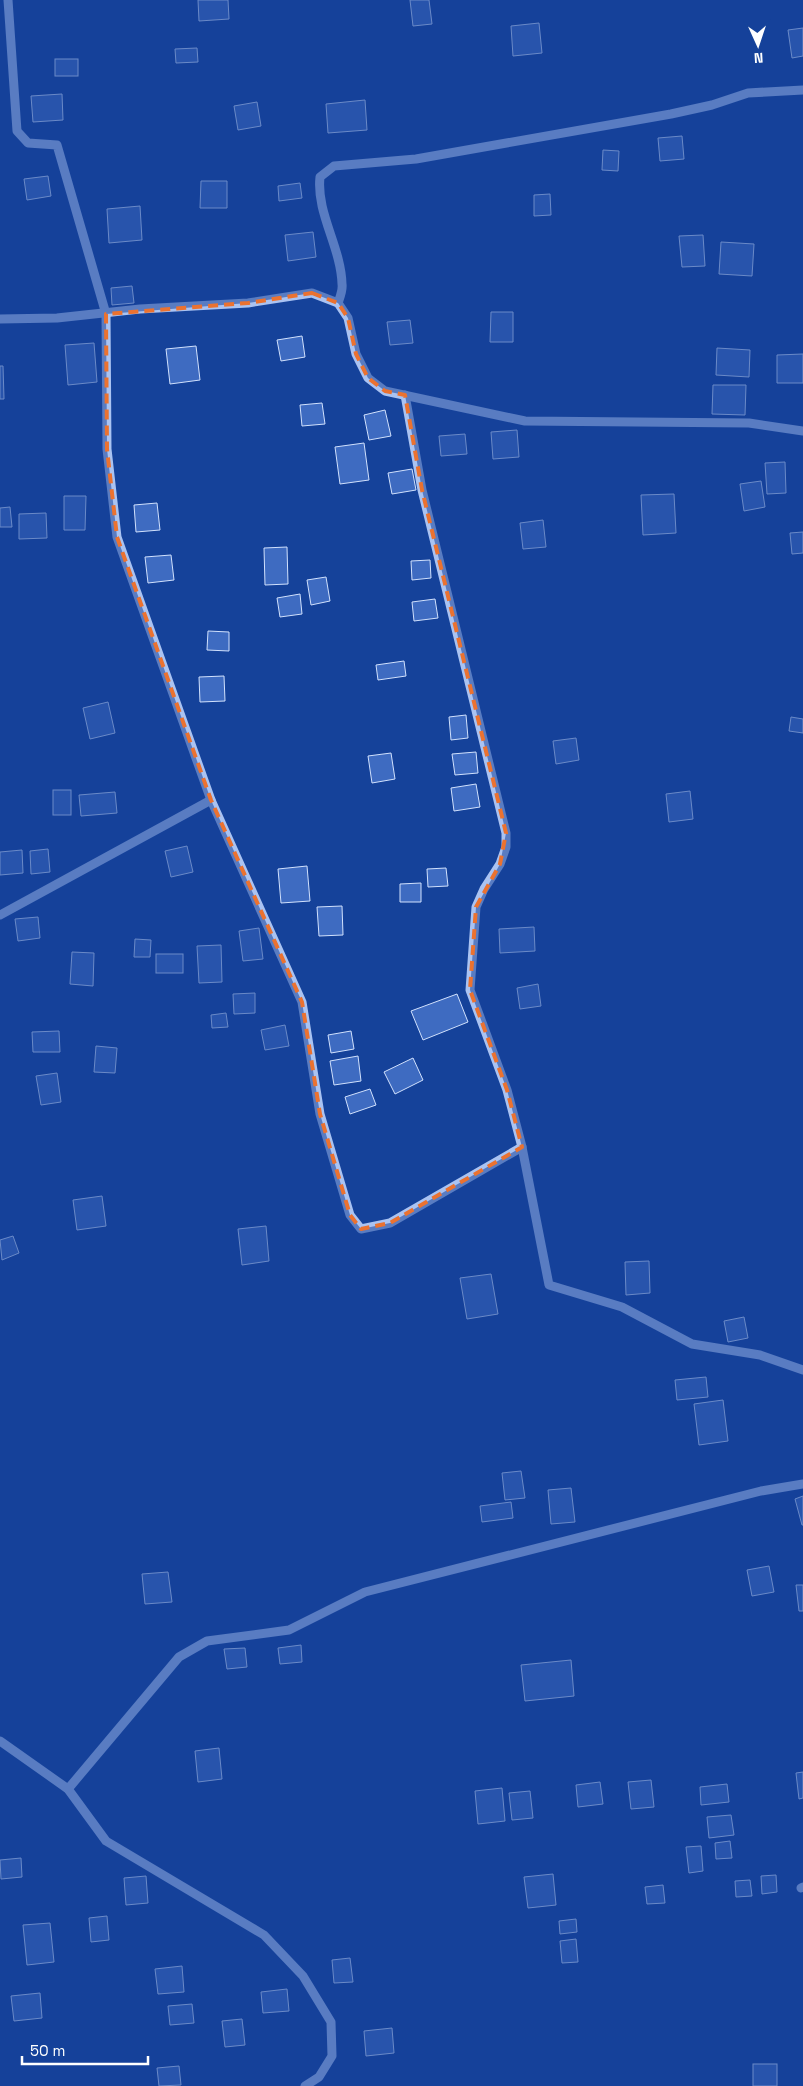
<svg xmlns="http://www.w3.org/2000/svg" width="803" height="2086" viewBox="0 0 803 2086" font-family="'Space Grotesk',sans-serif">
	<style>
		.building { fill: #3e6bc1; stroke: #d1e1fd }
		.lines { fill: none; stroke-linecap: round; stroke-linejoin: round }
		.minor { stroke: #aac3f2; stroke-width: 9 }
		.marked { fill: none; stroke: #eb7230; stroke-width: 4; stroke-dasharray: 10 6; stroke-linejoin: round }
	</style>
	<rect width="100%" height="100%" fill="#15429a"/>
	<g class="building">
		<path d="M198,0H228L229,19L199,21Z"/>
		<path d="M410,0H429L432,24L413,26Z"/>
		<path d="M539,23L542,53L513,56L511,26Z"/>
		<path d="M803,28V56L792,58L788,30Z"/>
		<path d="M197,48L198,62L176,63L175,49Z"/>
		<rect x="55" y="59" width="23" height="17"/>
		<path d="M62,94L63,120L33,122L31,96Z"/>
		<path d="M365,100L367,130L328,133L326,104Z"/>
		<path d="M257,102L261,126L238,130L234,106Z"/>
		<path d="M682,136L684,159L660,161L658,138Z"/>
		<path d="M603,150L619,151L618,171L602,170Z"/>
		<path d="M48,176L51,196L27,200L24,179Z"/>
		<path d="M201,181H227V208H200Z"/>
		<path d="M300,183L302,198L279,201L278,186Z"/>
		<path d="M550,194L551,215L534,216V195Z"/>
		<path d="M140,206L142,240L109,243L107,209Z"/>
		<path d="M313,232L316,257L288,261L285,235Z"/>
		<path d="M703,235L705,266L682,267L679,236Z"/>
		<path d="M721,242L754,244L752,276L719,274Z"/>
		<path d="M132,286L134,303L112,305L111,288Z"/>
		<path d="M491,312H513V342H490Z"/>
		<path d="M410,320L413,343L390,345L387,322Z"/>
		<path d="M302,336L305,357L281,361L277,340Z"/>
		<path d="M94,343L97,382L68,385L65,345Z"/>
		<path d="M196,346L200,380L170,384L166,349Z"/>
		<path d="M717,348L750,350L749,377L716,375Z"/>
		<path d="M803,354V383H777V355Z"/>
		<path d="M0,366H3L4,399H0Z"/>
		<path d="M713,385H746L745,415L712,414Z"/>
		<path d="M322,403L325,424L302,426L300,405Z"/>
		<path d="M385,410L391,436L369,440L364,415Z"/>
		<path d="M517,430L519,457L493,459L491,432Z"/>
		<path d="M465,434L467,454L441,456L439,436Z"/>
		<path d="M364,443L369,480L340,484L335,447Z"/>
		<path d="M785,462L786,493L767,494L765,463Z"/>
		<path d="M412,469L416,490L392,494L388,473Z"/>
		<path d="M761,481L765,507L744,511L740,484Z"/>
		<path d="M674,494L676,533L643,535L641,495Z"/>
		<path d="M64,496H86L85,530H64Z"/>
		<path d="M157,503L160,530L136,532L134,505Z"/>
		<path d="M10,507L12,527H0V508Z"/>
		<path d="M46,513L47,538L19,539V514Z"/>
		<path d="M543,520L546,547L523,549L520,523Z"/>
		<path d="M803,532V553L792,554L790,533Z"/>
		<path d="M287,547L288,584L265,585L264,548Z"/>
		<path d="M171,555L174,580L148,583L145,557Z"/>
		<path d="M430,560L431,578L412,580L411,561Z"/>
		<path d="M326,577L330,601L311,605L307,580Z"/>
		<path d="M300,594L302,614L280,617L277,598Z"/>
		<path d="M435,599L438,618L414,621L412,602Z"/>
		<path d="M208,631L229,632V651L207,650Z"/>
		<path d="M404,661L406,676L378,680L376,665Z"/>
		<path d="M224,676L225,701L200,702L199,677Z"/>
		<path d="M108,702L115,733L90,739L83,708Z"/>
		<path d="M466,715L468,738L451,740L449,717Z"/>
		<path d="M791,717L803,719V733L789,731Z"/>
		<path d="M576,738L579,760L556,764L553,741Z"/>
		<path d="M476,752L478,773L455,775L452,754Z"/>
		<path d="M391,753L395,779L372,783L368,756Z"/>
		<path d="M476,784L480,807L454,811L451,788Z"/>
		<rect x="53" y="790" width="18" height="25"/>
		<path d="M690,791L693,819L669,822L666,794Z"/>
		<path d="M115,792L117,813L81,816L79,795Z"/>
		<path d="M187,846L193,872L171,877L165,851Z"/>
		<path d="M48,849L50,872L31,874L30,851Z"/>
		<path d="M22,850L23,873L0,875V852Z"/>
		<path d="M307,866L310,901L281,903L278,869Z"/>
		<path d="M446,868L448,886L428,887L427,869Z"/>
		<path d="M421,883V902H400V884Z"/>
		<path d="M342,906L343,935L319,936L317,907Z"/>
		<path d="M38,917L40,938L18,941L15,919Z"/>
		<path d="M534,927L535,951L500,953L499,929Z"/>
		<path d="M259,928L263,959L243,961L239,931Z"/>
		<path d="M135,939L151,940L150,957H134Z"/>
		<path d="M221,945L222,982L199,983L197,946Z"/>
		<path d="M72,952L94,953L93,986L70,984Z"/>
		<rect x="156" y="954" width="27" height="19"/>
		<path d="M538,984L541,1006L520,1009L517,988Z"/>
		<path d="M255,993V1013L234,1014L233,994Z"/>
		<path d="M457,994L468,1022L423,1040L411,1011Z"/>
		<path d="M226,1013L228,1027L212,1028L211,1015Z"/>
		<path d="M285,1025L289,1046L265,1050L261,1030Z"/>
		<path d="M59,1031L60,1052H33L32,1032Z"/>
		<path d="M351,1031L354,1049L331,1053L328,1035Z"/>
		<path d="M96,1046L117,1048L115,1073L94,1072Z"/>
		<path d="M358,1056L361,1081L334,1085L330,1061Z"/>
		<path d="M413,1058L423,1080L395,1094L384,1072Z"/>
		<path d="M57,1073L61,1102L41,1105L36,1076Z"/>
		<path d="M370,1089L376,1105L350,1114L345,1097Z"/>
		<path d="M102,1196L106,1226L77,1230L73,1200Z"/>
		<path d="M266,1226L269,1261L242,1265L238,1229Z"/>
		<path d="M13,1236L19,1253L2,1260L0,1240Z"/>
		<path d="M649,1261L650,1293L626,1295L625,1262Z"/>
		<path d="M491,1274L498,1314L467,1319L460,1278Z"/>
		<path d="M744,1317L748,1338L728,1342L724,1321Z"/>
		<path d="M706,1377L708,1397L677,1400L675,1380Z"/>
		<path d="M723,1400L728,1441L699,1445L694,1404Z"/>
		<path d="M521,1471L525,1498L505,1500L502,1473Z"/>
		<path d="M571,1488L575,1522L551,1524L548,1490Z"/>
		<path d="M803,1496V1525H802L795,1499Z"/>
		<path d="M511,1502L513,1518L482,1522L480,1506Z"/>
		<path d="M769,1566L774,1592L752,1596L747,1570Z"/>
		<path d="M168,1572L172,1602L145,1604L142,1574Z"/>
		<path d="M796,1585H803V1611H799Z"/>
		<path d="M301,1645L302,1662L280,1664L278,1648Z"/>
		<path d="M245,1648L247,1667L227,1669L224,1649Z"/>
		<path d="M571,1660L574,1696L525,1701L521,1665Z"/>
		<path d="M219,1748L222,1779L198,1782L195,1751Z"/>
		<path d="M803,1772V1798L799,1799L796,1773Z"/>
		<path d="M651,1780L654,1807L631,1809L628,1782Z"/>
		<path d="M600,1782L603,1804L578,1807L576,1785Z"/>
		<path d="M727,1784L729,1802L701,1805L700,1787Z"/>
		<path d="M502,1788L505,1821L478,1824L475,1791Z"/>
		<path d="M530,1791L533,1818L512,1820L509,1793Z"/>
		<path d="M731,1815L734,1835L709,1838L707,1817Z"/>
		<path d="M730,1841L732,1858L716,1859L715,1843Z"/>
		<path d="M701,1846L703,1871L689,1873L686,1847Z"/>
		<path d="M21,1858L22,1877L1,1879L0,1860Z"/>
		<path d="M553,1874L556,1905L528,1908L524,1877Z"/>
		<path d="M776,1875L777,1892L762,1894L761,1876Z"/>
		<path d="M146,1876L148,1903L126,1905L124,1878Z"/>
		<path d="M750,1880L752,1896L736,1897L735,1881Z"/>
		<path d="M663,1885L665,1903L647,1904L645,1887Z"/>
		<path d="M107,1916L109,1940L91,1942L89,1918Z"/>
		<path d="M576,1919L577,1932L560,1934L559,1921Z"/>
		<path d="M50,1923L54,1962L27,1965L23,1925Z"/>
		<path d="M576,1939L578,1962L562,1963L560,1941Z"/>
		<path d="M350,1958L353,1982L334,1983L332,1960Z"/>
		<path d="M182,1966L184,1992L158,1994L155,1969Z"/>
		<path d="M287,1989L289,2011L263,2013L261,1992Z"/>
		<path d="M40,1993L42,2018L14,2021L11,1996Z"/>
		<path d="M192,2004L194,2023L170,2025L168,2006Z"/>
		<path d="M242,2019L245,2045L225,2047L222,2021Z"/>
		<path d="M392,2028L394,2053L366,2056L364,2031Z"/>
		<rect x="753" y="2064" width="24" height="22"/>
		<path d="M179,2066L181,2085L159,2086L157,2068Z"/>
	</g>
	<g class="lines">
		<g class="minor">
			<path d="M8,0L17,131L28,143L57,145L106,314L107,449L117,537L211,800L302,1002L320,1114L350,1215L361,1229L390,1223L522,1147"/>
			<path d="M338,303C340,297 343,290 342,284C341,247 316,213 320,177L334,166L416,159L671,114L712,105L748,93L803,90"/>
			<path d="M0,319L57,318L140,309L248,303L312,293L338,303L348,318L356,354L368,378L385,391L525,421L749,423L803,431"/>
			<path d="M405,395L422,490L506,833V847L500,864L484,889L476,907L470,990L507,1090L522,1147L549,1285L622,1307L692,1344L760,1355L803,1370"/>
			<path d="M0,915L211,800"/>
			<path d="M0,1741L68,1789L106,1841L264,1935L303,1976L331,2022L332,2056L319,2077L305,2086"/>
			<path d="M68,1789L179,1657L207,1641L289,1630L365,1592L761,1491L803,1484"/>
			<path d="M801,1888L803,1887"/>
		</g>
	</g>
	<path d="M0 0H803V2086H0ZM312,293L338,303L348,318L356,354L368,378L385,391L405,395L422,490L506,833L500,864L476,907L470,990L507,1090L522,1147L390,1223L361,1229L350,1215L320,1114L302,1002L211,800L117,537L107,449L106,314L248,303Z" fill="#15429a" fill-opacity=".55" fill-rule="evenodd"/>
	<path class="marked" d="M312,293L338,303L348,318L356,354L368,378L385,391L405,395L422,490L506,833L500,864L476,907L470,990L507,1090L522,1147L390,1223L361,1229L350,1215L320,1114L302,1002L211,800L117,537L107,449L106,314L248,303Z"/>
	<g transform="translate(758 45) rotate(177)" stroke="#15429a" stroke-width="4" paint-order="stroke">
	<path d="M0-4L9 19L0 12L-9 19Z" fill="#ffffff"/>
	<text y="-8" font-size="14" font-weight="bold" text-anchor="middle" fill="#ffffff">N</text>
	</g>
	<path d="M22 2056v8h126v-8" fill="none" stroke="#ffffff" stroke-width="2.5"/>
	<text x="30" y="2056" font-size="15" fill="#ffffff" stroke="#15429a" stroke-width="4" paint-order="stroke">50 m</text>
</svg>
